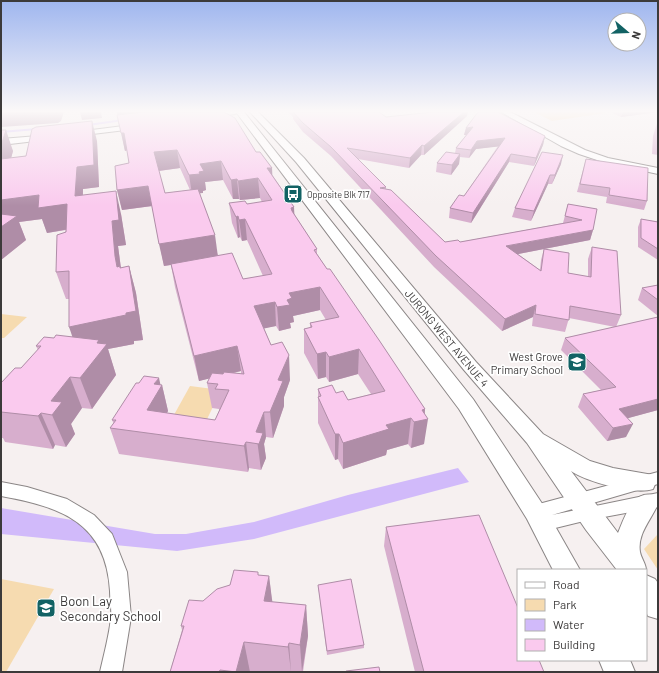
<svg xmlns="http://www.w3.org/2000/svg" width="659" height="673" viewBox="0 0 659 673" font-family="Barlow,sans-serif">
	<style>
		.green { fill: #f6dbb0 }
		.water { fill: #d1bafa }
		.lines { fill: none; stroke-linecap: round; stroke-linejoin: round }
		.stream { stroke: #d1bafa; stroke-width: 2 }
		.minor-casing { stroke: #8b8686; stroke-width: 2 }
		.tertiary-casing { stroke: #8b8686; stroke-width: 2 }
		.secondary-casing { stroke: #8b8686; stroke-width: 2 }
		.minor { fill: #fff; fill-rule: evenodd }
		.tertiary { fill: #fff; fill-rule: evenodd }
		.secondary { fill: #fff; fill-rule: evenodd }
		.wall { fill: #d7aecd; fill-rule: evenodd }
		.shaded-wall { fill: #af8da7 }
		.building { fill: #facaee; stroke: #af8da7 }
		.labels { text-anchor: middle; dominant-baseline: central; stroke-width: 3.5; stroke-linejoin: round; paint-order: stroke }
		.far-poi-label { font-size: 9px; fill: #3c3a3a; stroke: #fff; text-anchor: start }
		.street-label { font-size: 11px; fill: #3c3a3a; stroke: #fff }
		.poi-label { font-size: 11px; fill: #3c3a3a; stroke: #fff; text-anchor: end }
		.near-poi-label { font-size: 13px; fill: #3c3a3a; stroke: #fff; text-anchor: start }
	</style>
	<rect width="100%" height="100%" fill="#f6f0f0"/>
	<g class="green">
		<path d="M534,112H601L606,113L552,121Z"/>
		<path d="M1,314L27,317L4,338H1Z"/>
		<path d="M190,386L221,390L199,436L165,431Z"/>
		<path d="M658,534V570L644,549Z"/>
		<path d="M1,579L54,589L6,672H1Z"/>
	</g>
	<path class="water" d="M458,468L469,482L254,539L177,551L1,534V508L155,534H186L254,522L348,495Z"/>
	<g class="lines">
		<g class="stream">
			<path d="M88,125L123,120"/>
			<path d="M1,132L37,129"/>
		</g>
		<defs>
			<g id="minor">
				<path d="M658,472V484L552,515L658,493V507L588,520L543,531L537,529L534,524L538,518L529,517L527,512L529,507L535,505Z"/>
				<path d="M1,482L27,487L67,499L94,515L112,534L127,572L131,617L122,672H100C104,654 109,636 111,618C112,610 110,600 110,591C106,522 61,507 1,496Z"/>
			</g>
			<g id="tertiary">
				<path d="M221,112H239L235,114L206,118L202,116Z"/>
				<path d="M501,112H510L585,150L608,158L658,168V174L603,162L579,154L561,146Z"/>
				<path d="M139,124H142V128L76,136L72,134L76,132Z"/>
				<path d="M50,135L54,137L53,139L1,145V139Z"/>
			</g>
			<g id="secondary">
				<path d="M236,112H244L473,399L543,505L580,570H553L527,519L459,409Z"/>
				<path d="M250,112H258L304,158L476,362L543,434L590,461L613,468L653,475L656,482L653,489C635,495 587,482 571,471L618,533C625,516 634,488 655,496L658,504C651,520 637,534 640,552C641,558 646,564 646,570H617L586,530L527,443L464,370L296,162Z"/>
				<path d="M646,575L655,579L658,583V619L648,616L646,612Z"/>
				<path d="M599,660H630L635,672H604Z"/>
			</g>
		</defs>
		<use href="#minor" class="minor-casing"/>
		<use href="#tertiary" class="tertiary-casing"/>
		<use href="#secondary" class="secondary-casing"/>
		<use href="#minor" class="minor"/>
		<use href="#tertiary" class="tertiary"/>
		<use href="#secondary" class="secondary"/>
	</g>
	<g class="wall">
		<path d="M117,112L273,176L294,207V214L317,249V254L327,269L425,409V414L424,444L411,448L408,444L387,450L386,455L343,469L338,459L335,460L318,423V389L336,393L348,400L371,394L358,374L329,382L326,377L318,379L304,353V329L310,328V323L326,320L320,310L293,316L294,322L290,323L291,328L279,331L276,326L264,328L271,345L290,380L284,397V406L273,438L266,437L264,444L266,458L261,470L249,468L248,472L119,454L110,428L114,424L112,420L160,385H162L168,411L167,413L215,420L219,411V409L212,408L207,383L210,378L199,381L175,287L171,265L164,266L152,206L122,210L117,190L129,163L127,150L125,151ZM180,168L190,190L165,193L159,171ZM223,180L233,199H239L240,200L260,198L262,202L247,204L229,203L232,223L238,238L240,237L242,241L247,240L263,276L243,279L218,256L200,193H203V191L206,190L205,182ZM241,371V374L233,373Z"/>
		<path d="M288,112H379L386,117L467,116L424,155H421L409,168L358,159L386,187V189L445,242H460L563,223L568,204L593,230L590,240L544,249L568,273L588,277V259L592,247L621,315L616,327L658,317V410L628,418L626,437L607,441L578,407L583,394L601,390L561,350L565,338L615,327L569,318L565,332L532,326L533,317L502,331L434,267L331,156L303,132L293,119V117ZM544,249L541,260L540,270L518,254Z"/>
		<path d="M610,112H658L621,117Z"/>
		<path d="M658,120V155L652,154L653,136Z"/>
		<path d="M466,128L545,136L543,145L534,166L509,162L471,223L449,218L450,208L464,196L498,146L476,149L469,158L460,157L459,164L451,175L436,172L437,163L455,153L456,148L466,135H464Z"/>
		<path d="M1,130L13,151L11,158L26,156L97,141L99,187L83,189V195L121,214L126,245L118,246L121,268L129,266L136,293L143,340L134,341V344L108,349L116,375L92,409L82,408L71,424L75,434L66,447L55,445L53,449L5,442L3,438H1V383L21,368L38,350L36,346L54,338L72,337L69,299H66L56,272L66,230L47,233L42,219L19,222L26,240L1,260Z"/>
		<path d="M586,159L647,201L644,210L606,203L607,197L577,192Z"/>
		<path d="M561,164L552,184H548L531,221L512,217L515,208Z"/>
		<path d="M641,219L658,222V260L638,247V227Z"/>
		<path d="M658,285V316L638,300L642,288Z"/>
		<path d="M386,527L544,672H415L384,546Z"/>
		<path d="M259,575L269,576L272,602L306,605L308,636L303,672H170L182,630L181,626L203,601Z"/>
		<path d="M318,585L364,645V648L327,655Z"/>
	</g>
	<g class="shaded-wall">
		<path d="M23,112H64L61,121L58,123L1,127V113Z"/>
		<path d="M80,112H101L102,118L82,120Z"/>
		<path d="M117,112H206L119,125Z"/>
		<path d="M464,112H468L467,116L424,155V146Z"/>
		<path d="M623,112H658L621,117Z"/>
		<path d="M92,121L97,141L99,187L83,189L82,220L75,196L77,167Z"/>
		<path d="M473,127L472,135H464L466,128Z"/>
		<path d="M6,130L13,151L5,181L1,169V146Z"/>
		<path d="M121,133H124L128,150L125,151Z"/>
		<path d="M545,136L543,145L534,166L536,158Z"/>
		<path d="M505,138L503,146L476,149L469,158L471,150L477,141Z"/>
		<path d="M422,145L421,155L409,168L410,158Z"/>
		<path d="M177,150L180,168L158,171L154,152Z"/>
		<path d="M460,154L459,164L451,175L452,165Z"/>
		<path d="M511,154L509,162L471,223L473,213Z"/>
		<path d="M563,155L561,164L552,184L555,175Z"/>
		<path d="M221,161L223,180L205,182L206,190L203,191V193L192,194L189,175L199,172L200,164Z"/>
		<path d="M267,168H272L273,187Z"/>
		<path d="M550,175L548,184L531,221L534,211Z"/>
		<path d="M258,178L260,198L240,200L238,181Z"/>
		<path d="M237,179L239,199H233L231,180Z"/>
		<path d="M148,186L152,206L122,210L117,190Z"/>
		<path d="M116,191L121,214L126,245L118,246L121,269L117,267L115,256L112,221Z"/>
		<path d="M39,195L67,204L75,228L47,233L42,219L19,222L26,240L1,260V200Z"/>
		<path d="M294,207L295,228L291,208Z"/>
		<path d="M238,216L240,237L238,238L236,217Z"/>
		<path d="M245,219L247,240L242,241L239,220Z"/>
		<path d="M593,230L590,240L503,257L506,246Z"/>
		<path d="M215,235L218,257L164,266L159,244Z"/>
		<path d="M129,266L136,293L143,340L134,341V344L108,349L116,375L92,409L80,378L79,355L69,327L126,313Z"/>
		<path d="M320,287V310L293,316L294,322L290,323L291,328L279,331L277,307L287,300L289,293Z"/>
		<path d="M275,302L276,326L257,330L254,306Z"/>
		<path d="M536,305L533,317L502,331L505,319Z"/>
		<path d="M237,346L241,371L199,381L194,356Z"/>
		<path d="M359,349L358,374L329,382V357Z"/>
		<path d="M326,352V377L318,379L317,354Z"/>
		<path d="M289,355L290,380L284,397V406L273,438L270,412L278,380Z"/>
		<path d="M70,377L82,408L71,424L75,434L66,447L52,415L51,401Z"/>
		<path d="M159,378L161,387L162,385L168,411L155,434L147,410L154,384Z"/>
		<path d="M658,399V410L614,422L619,409Z"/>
		<path d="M425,409L424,420L428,419L424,444L411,448L414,422L422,410Z"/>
		<path d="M264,412L266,437L264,444L266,458L261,470L256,432Z"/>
		<path d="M41,413L55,445L53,449L38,416Z"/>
		<path d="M411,418L408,444L387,450L386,455L343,469V443L386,425Z"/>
		<path d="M633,424L626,437L607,441L613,428Z"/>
		<path d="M335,434H339L338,459L335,460Z"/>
		<path d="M246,442L249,468L248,472L244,446Z"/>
		<path d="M269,576L273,607L264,601Z"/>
		<path d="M306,605L308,636L302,672L300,645Z"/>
		<path d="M244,642L250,672H236Z"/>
		<path d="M289,643L291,672L288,647Z"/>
	</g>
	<g class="building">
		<path d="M1,112H23L1,113Z"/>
		<path d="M143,112H224L235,118L256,152H260L272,168H267L294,207L291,208L292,211L317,249L314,250L327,269H330L379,340L425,409L422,410L428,419L414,422L411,418L386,425L389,429L343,443L339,434H335L318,397L321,396L318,389L332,385L336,393L343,391L348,400L385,391L359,349L329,357L326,352L317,354L304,329L312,327L310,323L339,317L320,287L289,293L292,298L287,300L290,305L277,307L275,302L254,306L271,345L282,342L289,355L278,380L283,381L270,412H264L256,432L263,433L259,444L246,442L244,446L110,428L116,420H112L136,383H139L144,376L159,378L154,384L162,385L147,410L215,420L229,390L215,389L218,384L207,383L212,373L223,374L224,372L244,374L237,346L194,356L171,264L232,253L243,279L272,274L245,219L239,220L238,216L236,217L229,203L245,201L247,204L272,200L258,178L238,181L237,179L231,180L221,161L200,164L204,171L199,172L200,174L189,175L177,150L154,152L165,193L198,189L215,235L159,244L148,186L117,190L115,166L129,163L124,133H121L117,115Z"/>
		<path d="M293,112H379L386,117L433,112H464L424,146L422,145L410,158L347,148L386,187L380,188L391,190L445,242L458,240L460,242L582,220L565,216L568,204L597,209L593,230L506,246L541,271L544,249L569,253L568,273L591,277L592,247L617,251L621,315L570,306L569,320L535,314L536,305L505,319L436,256L331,147L303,123Z"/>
		<path d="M478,112H498L545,136L536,158L511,154L473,213L450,208L459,195L464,196L505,138L477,141L471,150L456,148L473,127L466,128Z"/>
		<path d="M92,121L94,165L77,167L75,196L116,191L119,220L112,221L115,256L117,267L120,266V268L129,266L136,311L126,313V315L69,327V271L56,272L57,235L66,232L67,204L38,208L39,195L1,200V159L26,156L32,129L36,127Z"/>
		<path d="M1,130H6L1,146Z"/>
		<path d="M446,152L460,154L452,165L437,163Z"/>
		<path d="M542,152L563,155L555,175H550L534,211L515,208Z"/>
		<path d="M586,159L648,168L647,201L609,195L610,188L580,184Z"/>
		<path d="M1,214L17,216L1,227Z"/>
		<path d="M641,219L658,222V249L641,238Z"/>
		<path d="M658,285V300L642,288Z"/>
		<path d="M658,317V399L619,409L633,424L613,428L583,394L616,387L565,338Z"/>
		<path d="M56,335L99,340L97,343L107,344L80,378L70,377L51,401L62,402L52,415L41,413L38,416L1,412V383L15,368H21L41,346H36L44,337L54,338Z"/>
		<path d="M479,515L518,608V660H539L544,672H424L386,527Z"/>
		<path d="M234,570L258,572V575L269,576L264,601L306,605L300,645L289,643L288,647L244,642L236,672L220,670L219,672H170L184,626H181L189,600L203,601L217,589L230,585Z"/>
		<path d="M351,579L364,645L327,651L318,585Z"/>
		<path d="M379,667L380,672H346V671Z"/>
	</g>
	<linearGradient id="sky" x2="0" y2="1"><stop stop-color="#9fb6ef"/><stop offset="0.54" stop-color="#fbf8f8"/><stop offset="1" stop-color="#fbf8f8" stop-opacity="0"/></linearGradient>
	<rect width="659" height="206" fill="url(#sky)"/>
	<defs>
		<symbol id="bus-square" viewBox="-11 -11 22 22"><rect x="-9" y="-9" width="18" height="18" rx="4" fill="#126264" stroke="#fff"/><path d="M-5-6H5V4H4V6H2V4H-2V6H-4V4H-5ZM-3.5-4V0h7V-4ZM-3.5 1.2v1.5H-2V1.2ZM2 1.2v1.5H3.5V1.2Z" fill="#fff"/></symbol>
		<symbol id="school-square" viewBox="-11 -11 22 22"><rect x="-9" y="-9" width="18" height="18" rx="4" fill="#126264" stroke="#fff"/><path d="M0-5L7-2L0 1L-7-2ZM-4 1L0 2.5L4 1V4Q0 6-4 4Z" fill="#fff"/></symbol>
	</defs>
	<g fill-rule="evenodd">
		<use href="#bus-square" x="282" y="183" width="22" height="22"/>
		<use href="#school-square" x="566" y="351" width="22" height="22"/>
		<use href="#school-square" x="35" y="597" width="22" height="22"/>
	</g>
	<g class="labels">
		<g class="far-poi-label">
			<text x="307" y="194">Opposite Blk 717</text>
		</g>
		<g class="street-label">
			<text transform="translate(447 338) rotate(50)">JURONG WEST AVENUE 4</text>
		</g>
		<g class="poi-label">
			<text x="563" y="356">West Grove<tspan x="563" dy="13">Primary School</tspan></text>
		</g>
		<g class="near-poi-label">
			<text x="60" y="601">Boon Lay<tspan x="60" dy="15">Secondary School</tspan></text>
		</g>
	</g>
	<rect width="659" height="673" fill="none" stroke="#3c3a3a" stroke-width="4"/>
	<rect x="517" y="569" width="130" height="92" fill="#ffffff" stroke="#b1b0b0"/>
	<rect x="525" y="582" width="20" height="6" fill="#ffffff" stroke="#b1b0b0"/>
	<text x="553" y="589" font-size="12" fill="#3c3a3a">Road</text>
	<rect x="525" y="599" width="20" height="12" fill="#f6dbb0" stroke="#b1b0b0"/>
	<text x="553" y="609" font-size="12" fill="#3c3a3a">Park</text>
	<rect x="525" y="619" width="20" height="12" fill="#d1bafa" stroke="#b1b0b0"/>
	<text x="553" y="629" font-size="12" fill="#3c3a3a">Water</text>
	<rect x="525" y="639" width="20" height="12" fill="#facaee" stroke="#b1b0b0"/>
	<text x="553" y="649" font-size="12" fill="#3c3a3a">Building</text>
	<g transform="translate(627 32) rotate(109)"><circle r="19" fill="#ffffff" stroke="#b1b0b0"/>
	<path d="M0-3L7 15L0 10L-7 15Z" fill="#126264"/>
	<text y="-6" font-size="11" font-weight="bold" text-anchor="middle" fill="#3c3a3a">N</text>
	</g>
</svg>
